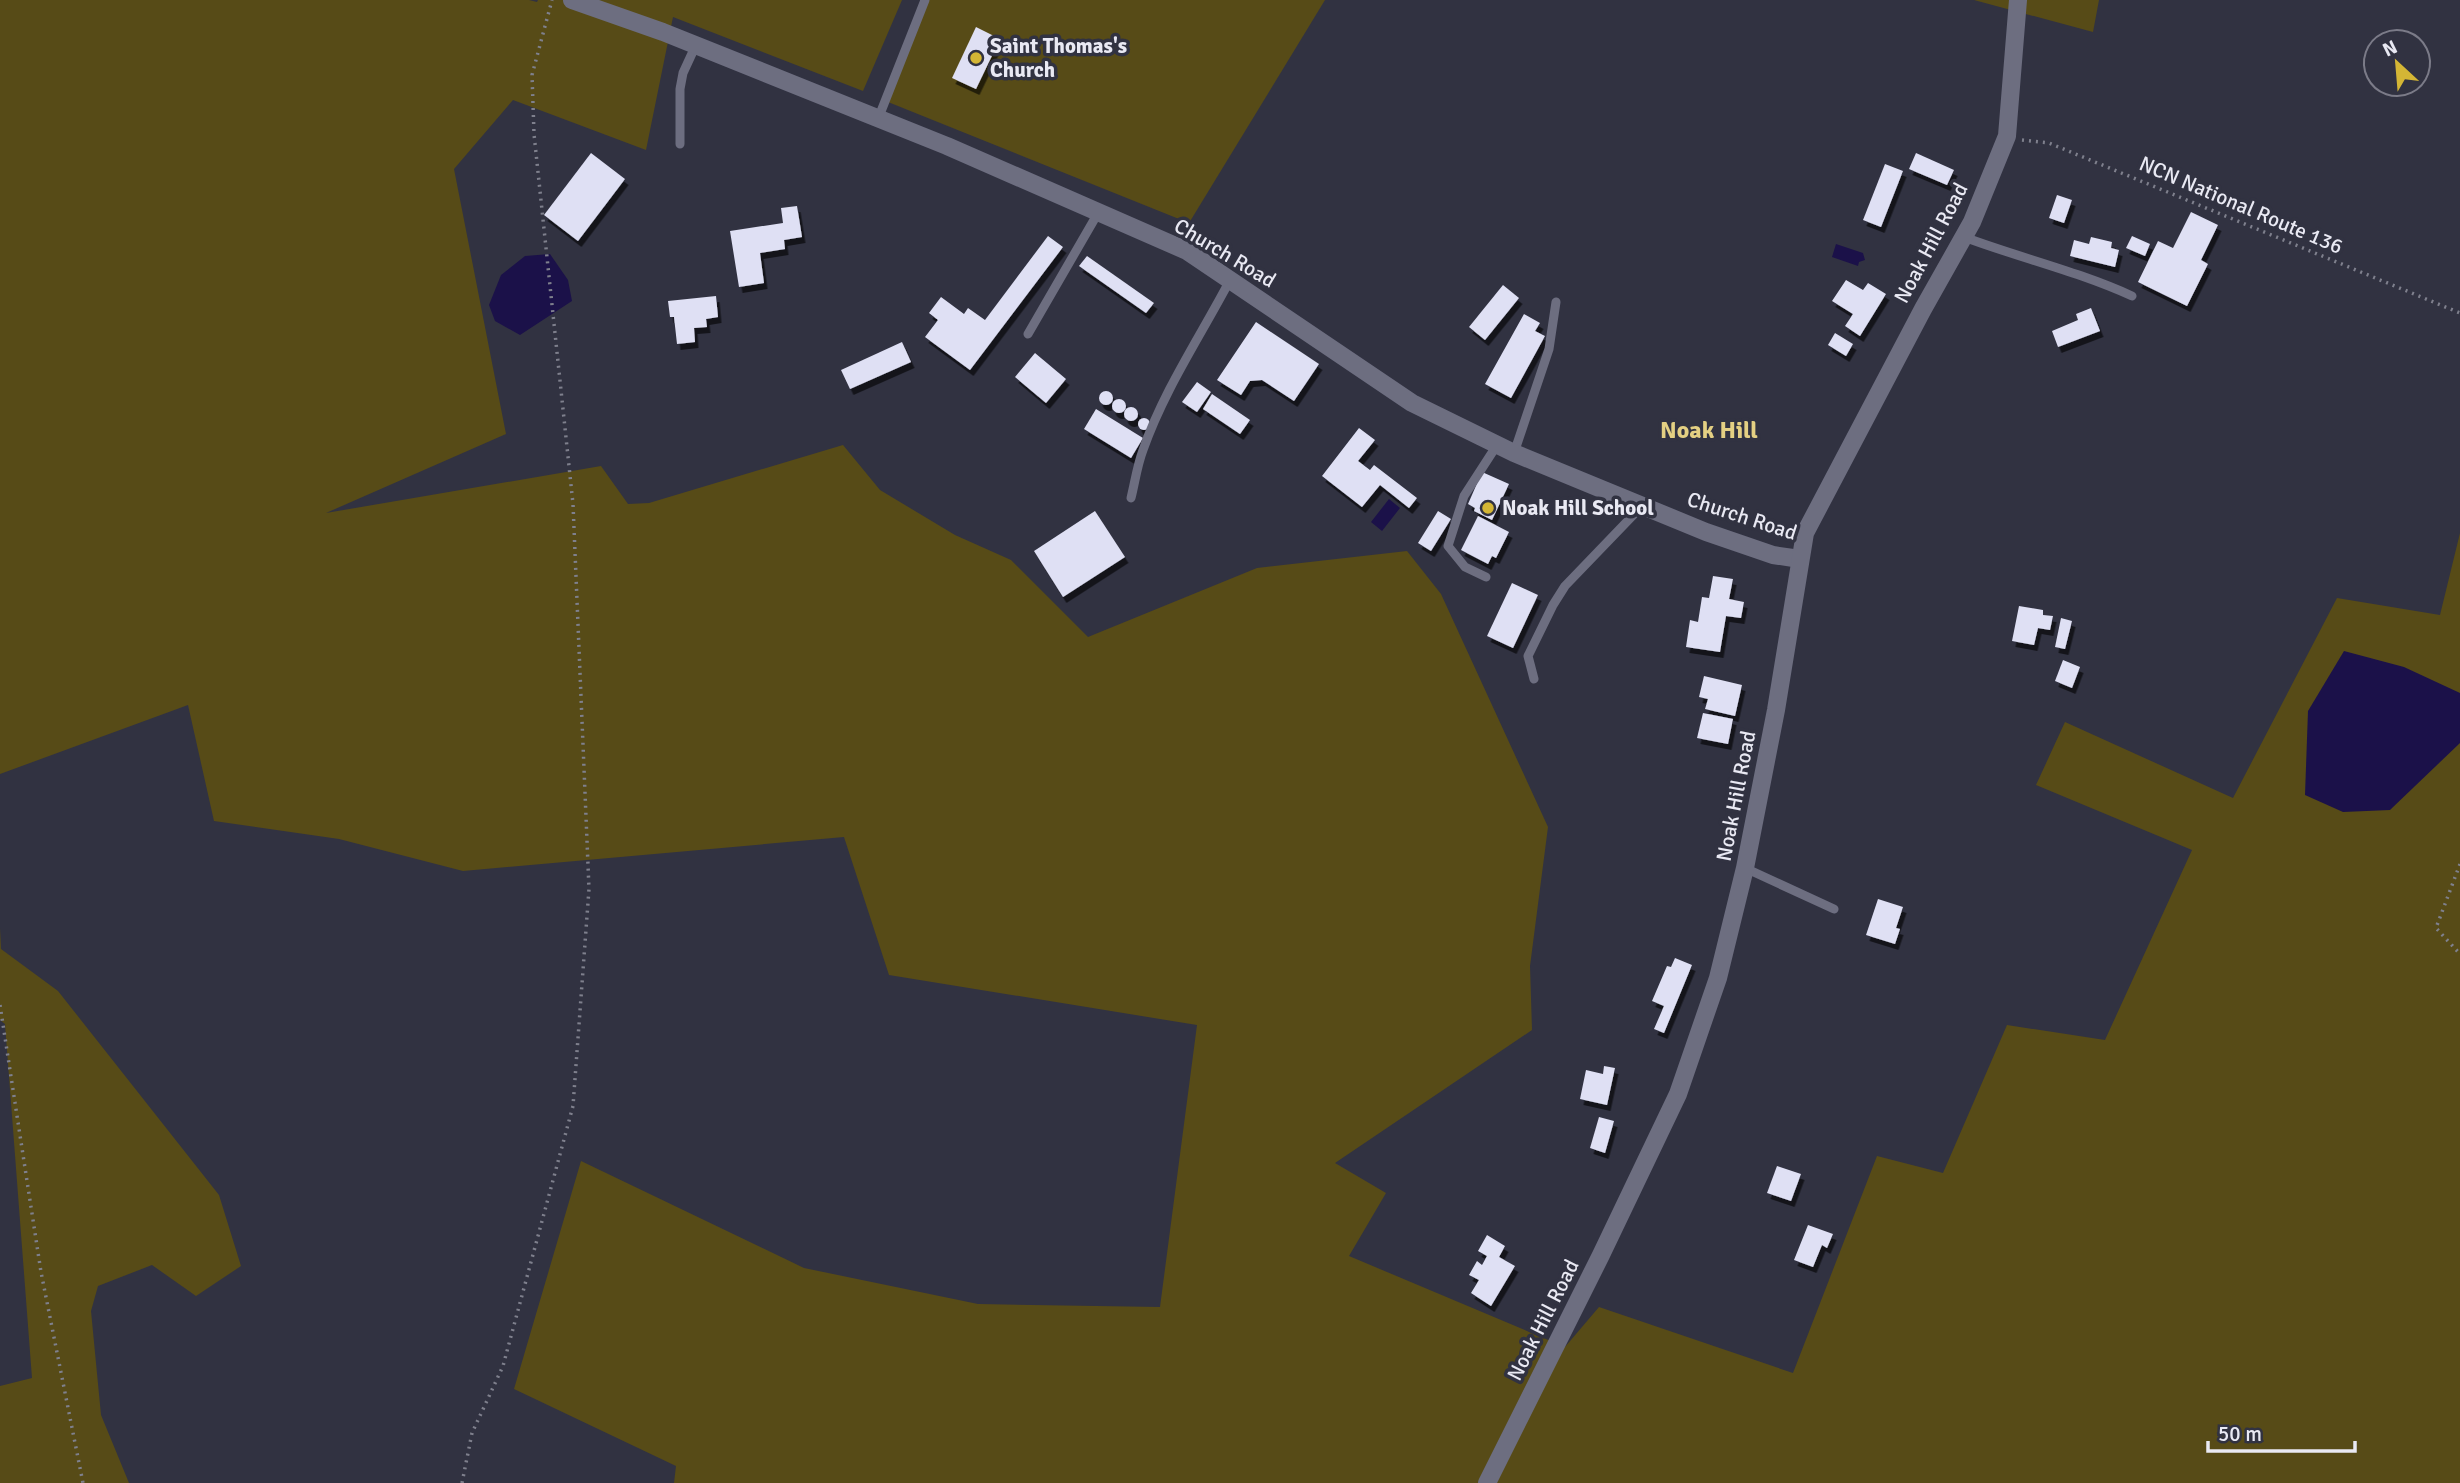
<svg xmlns="http://www.w3.org/2000/svg" width="2460" height="1483" viewBox="0 0 2460 1483" font-family="Signika,sans-serif">
	<style>
		.green { fill: #574b17 }
		.water { fill: #1b1149 }
		.building { fill: #dfe0f4; filter: url(#shadow) }
		.lines { fill: none; stroke-linecap: round; stroke-linejoin: round }
		.path { stroke: #7f808d; stroke-width: 3.5; stroke-dasharray: 2 5; stroke-linecap: butt }
		.service { stroke: #6d6e80; stroke-width: 9 }
		.tertiary { stroke: #6d6e80; stroke-width: 18 }
		.poi-dot { fill: #d4b635; stroke: #313241; stroke-width: 2.5 }
		.labels { text-anchor: middle; dominant-baseline: central; stroke-width: 7; stroke-linejoin: round; paint-order: stroke }
		.poi-label { font-size: 21px; font-weight: bold; fill: #e9e9f3; stroke: #313241; text-anchor: start }
		.street-label { font-size: 21px; fill: #e9e9f3; stroke: #313241 }
		.quarter-label { font-size: 24px; font-weight: bold; fill: #e4d083; stroke: #313241 }
	</style>
	<defs>
		<filter id="shadow"><feDropShadow dx="3.5" dy="6" stdDeviation="0" flood-color="#0009"/></filter>
	</defs>
	<rect width="100%" height="100%" fill="#313241"/>
	<g class="green">
		<path d="M0,0H529L537,2L538,0H902L863,91L673,17L646,150L513,100L454,169L506,434L326,513L601,466L628,504L649,503L843,445L880,490L955,535L1011,560L1088,637L1257,568L1407,551L1441,594L1548,827L1530,966L1532,1030L1335,1163L1386,1193L1349,1256L1565,1347L1599,1307L1793,1373L1877,1156L1943,1173L2007,1025L2105,1040L2192,850L2036,785L2065,722L2233,798L2337,598L2440,615L2460,533V1483H674L676,1466L514,1389L581,1161L804,1268L978,1304L1160,1307L1197,1025L889,975L844,837L463,871L339,839L214,821L188,705L0,774Z"/>
		<path d="M926,0H1325L1189,223L883,100Z"/>
		<path d="M1974,0H2099L2093,32Z"/>
		<path d="M0,928L1,949L58,991L219,1195L241,1266L196,1296L152,1265L98,1286L91,1311L101,1415L129,1483H0V1386L32,1378L5,1024L0,1020Z"/>
	</g>
	<g class="water">
		<path d="M1836,244L1863,253L1865,260L1859,262L1858,266L1832,257Z"/>
		<path d="M550,254L568,280L572,301L520,335L495,321L489,305L501,275L525,256Z"/>
		<path d="M1389,499L1400,508L1382,531L1371,522Z"/>
		<path d="M2344,651L2404,667L2460,693V743L2390,810L2343,812L2305,795L2308,711Z"/>
	</g>
	<g class="building">
		<path d="M976,27L1000,39L976,89L952,78Z"/>
		<path d="M591,153L625,179L578,241L544,215Z"/>
		<path d="M1916,153L1954,170L1947,185L1909,169Z"/>
		<path d="M1885,164L1903,171L1881,227L1863,220Z"/>
		<path d="M2057,195L2072,200L2064,223L2049,218Z"/>
		<path d="M797,206L802,237L784,240L785,249L760,253L764,283L739,287L730,231L783,223L781,208Z"/>
		<path d="M2191,212L2218,225L2201,260L2208,264L2187,306L2138,282L2158,241L2173,248Z"/>
		<path d="M1048,236L1063,247L970,370L925,337L938,320L929,313L941,297L964,314L968,308L985,320Z"/>
		<path d="M2132,236L2150,244L2145,256L2126,248Z"/>
		<path d="M2091,237L2112,242L2111,248L2119,250L2115,267L2070,256L2074,240L2089,244Z"/>
		<path d="M1087,256L1154,303L1146,313L1079,266Z"/>
		<path d="M1846,280L1863,290L1868,283L1886,294L1860,336L1845,326L1853,314L1832,301Z"/>
		<path d="M1503,285L1519,298L1485,340L1469,327Z"/>
		<path d="M716,296L718,317L706,319L707,327L694,328L695,342L677,344L674,317H670L668,301Z"/>
		<path d="M2091,308L2100,331L2058,347L2052,331L2078,320L2076,314Z"/>
		<path d="M1524,314L1540,323L1535,331L1545,336L1511,398L1485,384Z"/>
		<path d="M1256,322L1319,364L1294,401L1262,380L1250,381L1241,395L1217,380Z"/>
		<path d="M1835,333L1853,344L1846,356L1828,345Z"/>
		<path d="M902,342L911,362L850,389L841,370Z"/>
		<path d="M1035,353L1066,379L1046,403L1015,377Z"/>
		<path d="M1197,382L1211,392L1197,412L1182,402Z"/>
		<circle cx="1106" cy="398" r="7"/>
		<path d="M1212,394L1250,420L1240,434L1203,409Z"/>
		<circle cx="1119" cy="406" r="7"/>
		<circle cx="1131" cy="414" r="7"/>
		<path d="M1096,409L1143,438L1131,458L1084,429Z"/>
		<circle cx="1144" cy="424" r="6"/>
		<path d="M1359,428L1375,440L1358,461L1370,470L1374,465L1417,498L1409,508L1380,485L1362,507L1322,476Z"/>
		<path d="M1482,472L1509,484L1492,520L1474,511L1475,508L1468,504Z"/>
		<path d="M1095,511L1125,557L1063,597L1034,551Z"/>
		<path d="M1438,511L1451,519L1431,551L1418,543Z"/>
		<path d="M1478,516L1509,532L1496,558L1492,556L1488,564L1461,550Z"/>
		<path d="M1713,576L1733,579L1729,599L1744,602L1741,618L1726,616L1720,652L1686,647L1690,620L1698,622L1702,597L1709,598Z"/>
		<path d="M1512,583L1538,595L1513,648L1487,636Z"/>
		<path d="M2019,606L2043,610V615L2053,616L2050,630L2038,628L2034,645L2012,641Z"/>
		<path d="M2061,618L2072,621L2065,649L2055,647Z"/>
		<path d="M2063,660L2080,667L2072,688L2055,681Z"/>
		<path d="M1704,676L1742,685L1735,716L1705,709L1708,699L1699,697Z"/>
		<path d="M1703,713L1733,719L1728,744L1697,738Z"/>
		<path d="M1878,899L1903,907L1896,928L1900,929L1895,944L1866,935Z"/>
		<path d="M1675,958L1692,965L1664,1033L1654,1029L1664,1006L1652,1001L1667,966L1671,967Z"/>
		<path d="M1604,1066L1615,1068L1607,1105L1580,1099L1586,1070L1603,1074Z"/>
		<path d="M1599,1117L1614,1121L1605,1153L1590,1148Z"/>
		<path d="M1777,1166L1801,1174L1791,1201L1767,1193Z"/>
		<path d="M1808,1225L1833,1234L1827,1248L1822,1245L1813,1267L1794,1260Z"/>
		<path d="M1487,1235L1505,1246L1499,1257L1515,1266L1491,1306L1471,1293L1479,1280L1469,1275L1477,1261L1482,1265L1487,1256L1478,1251Z"/>
	</g>
	<g class="lines">
		<g class="path">
			<path d="M2022,140L2049,143L2460,313"/>
			<path d="M2460,864L2436,928L2460,954"/>
			<path d="M0,1005L41,1272L83,1483"/>
			<path d="M462,1483L472,1433L503,1366L573,1106L589,889L573,504L534,134L532,75L552,0"/>
		</g>
		<g class="service">
			<path d="M878,119L925,0"/>
			<path d="M680,144V89L683,73L695,47"/>
			<path d="M1964,237C2020,258 2077,271 2132,296"/>
			<path d="M1028,334L1098,213"/>
			<path d="M1514,453L1549,349L1556,302"/>
			<path d="M1131,498C1135,482 1137,466 1143,450C1164,390 1200,337 1230,280"/>
			<path d="M1486,577L1465,567L1448,546L1464,496L1497,445"/>
			<path d="M1534,679L1528,656L1553,605L1565,586L1643,505"/>
			<path d="M1745,868L1834,909"/>
		</g>
		<g class="tertiary">
			<path d="M572,0L663,32L947,146L1187,251L1412,403L1514,453L1706,532L1773,555L1800,559"/>
			<path d="M1487,1483L1601,1255L1678,1094L1718,978L1745,868L1776,710L1805,533L1923,309L1972,222L2007,136L2018,0"/>
		</g>
	</g>
	<g class="poi-dot">
		<circle cx="976" cy="58" r="7"/>
		<circle cx="1488" cy="508" r="7"/>
	</g>
	<g class="labels">
		<g class="poi-label">
			<text x="990" y="46">Saint Thomas's<tspan x="990" dy="24">Church</tspan></text>
			<text x="1502" y="508">Noak Hill School</text>
		</g>
		<g class="street-label">
			<text transform="translate(2241 205) rotate(23)">NCN National Route 136</text>
			<text transform="translate(1931 243) rotate(-62)">Noak Hill Road</text>
			<text transform="translate(1225 253) rotate(31)">Church Road</text>
			<text transform="translate(1742 516) rotate(18)">Church Road</text>
			<text transform="translate(1736 796) rotate(-79)">Noak Hill Road</text>
			<text transform="translate(1543 1320) rotate(-63)">Noak Hill Road</text>
		</g>
		<g class="quarter-label">
			<text x="1709" y="430">Noak Hill</text>
		</g>
	</g>
	<g transform="translate(2397 63) rotate(334)"><circle r="33" fill="#313241" stroke="#7b7b88" stroke-width="2"/>
	<path d="M0-5L12 26L0 18L-12 26Z" fill="#d4b635"/>
	<text y="-10" font-size="19" font-weight="bold" text-anchor="middle" fill="#e9e9f3">N</text>
	</g>
	<path d="M2208 1441v10h147v-10" fill="none" stroke="#e9e9f3" stroke-width="3.5"/>
	<text x="2218" y="1441" font-size="21" fill="#e9e9f3" stroke="#313241" stroke-width="5" paint-order="stroke">50 m</text>
</svg>
